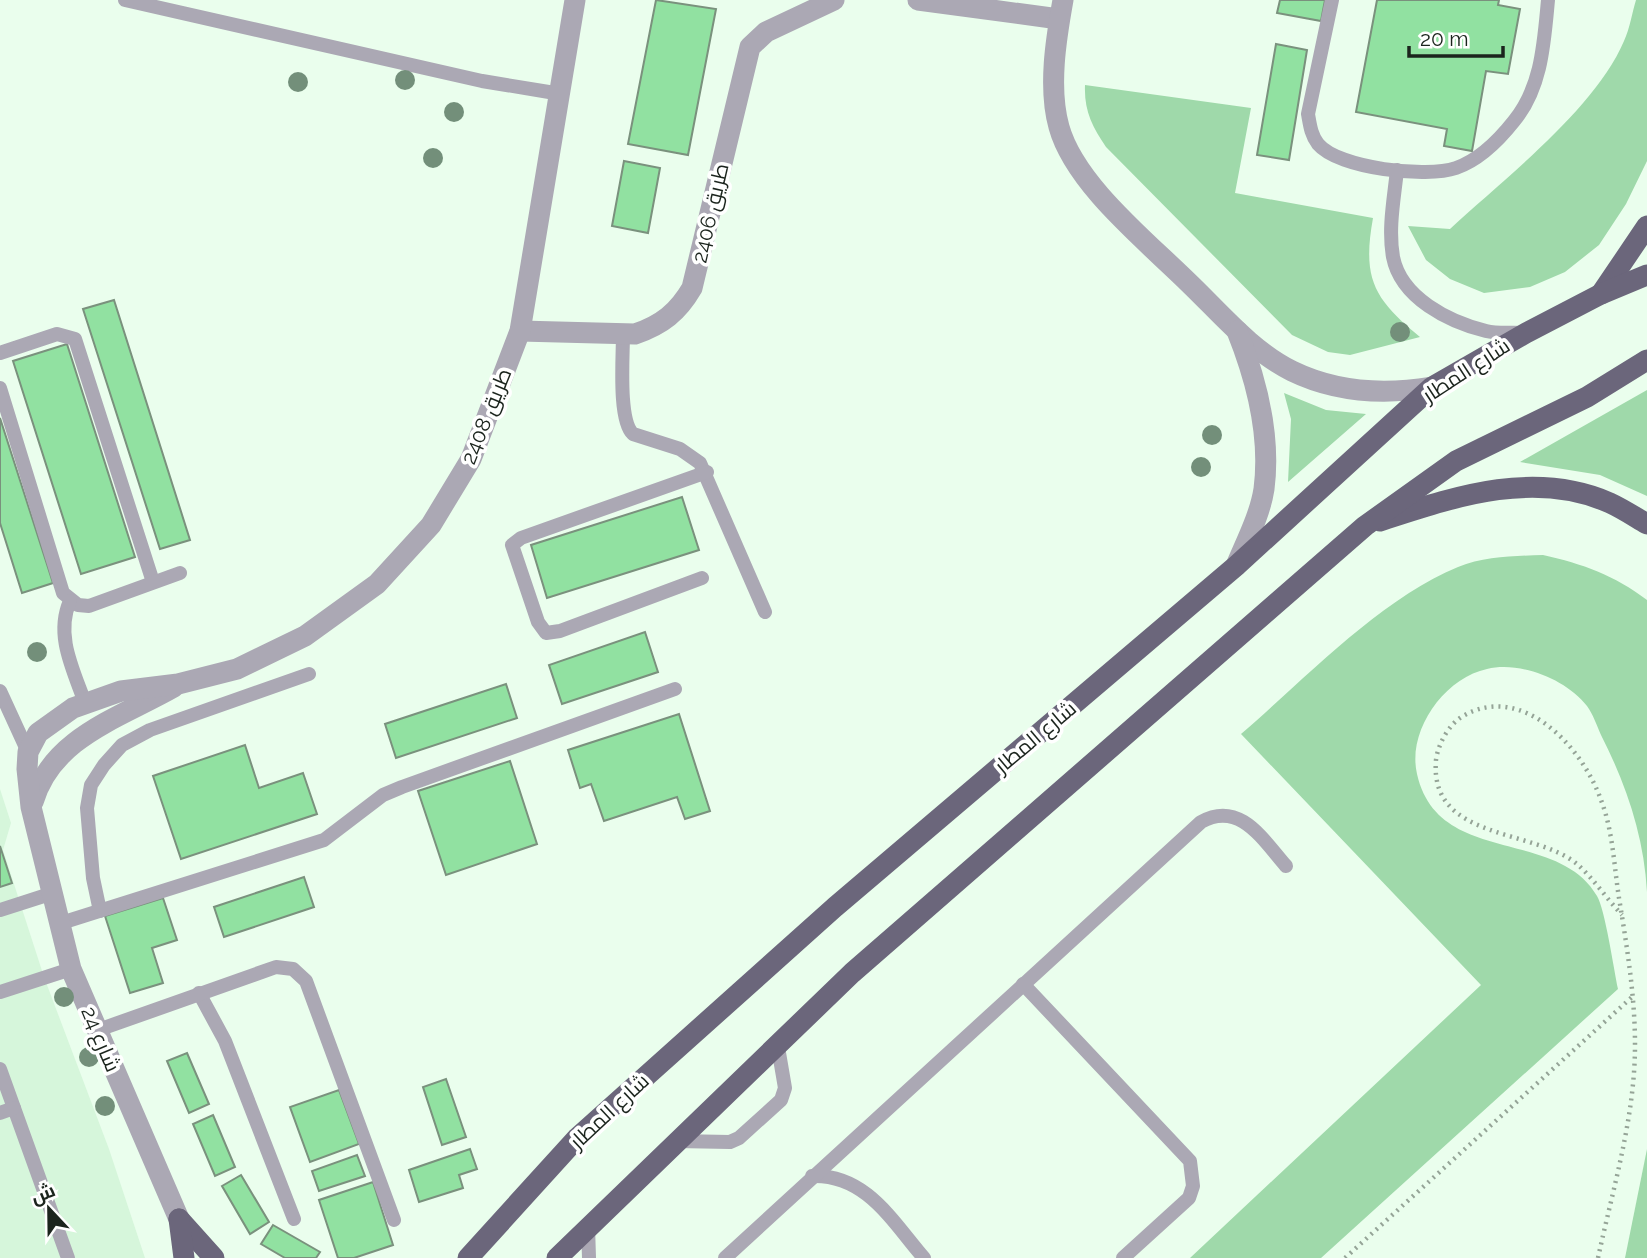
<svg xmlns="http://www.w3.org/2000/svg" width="1647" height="1258" viewBox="0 0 1647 1258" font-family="Raleway,Cairo,sans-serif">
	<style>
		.built { fill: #d6f6db }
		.green { fill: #9fd9aa }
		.building { fill: #91e1a1; stroke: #7a917d; stroke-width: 2 }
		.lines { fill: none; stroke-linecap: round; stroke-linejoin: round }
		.path { stroke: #95a497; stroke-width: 4.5; stroke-dasharray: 2 5; stroke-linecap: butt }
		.lane { stroke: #aba8b4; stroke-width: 14 }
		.street { stroke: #aba8b4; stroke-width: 21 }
		.primary { stroke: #6b667b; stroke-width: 21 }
		.tree { fill: #738f7a }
		.labels { text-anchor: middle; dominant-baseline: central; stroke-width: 7; stroke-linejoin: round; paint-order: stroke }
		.street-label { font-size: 21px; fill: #1b241d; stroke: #fff }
	</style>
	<rect width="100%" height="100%" fill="#eafeed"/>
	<path class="built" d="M0,789L11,823L3,850L44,977L109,1149L145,1258H0Z"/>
	<g class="green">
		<path d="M1636,0H1647V161L1626,204L1599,245L1565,272L1530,287L1484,293L1450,279L1426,260L1408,226L1450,229C1505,178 1595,109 1624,41C1630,28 1632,13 1636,0Z"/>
		<path d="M1085,85L1251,108L1235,193L1373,218C1362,279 1374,299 1420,337L1350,355L1328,352L1292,335L1106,147C1092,126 1084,111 1085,85Z"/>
		<path d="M1647,390V496L1600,475L1520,462Z"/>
		<path d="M1284,393L1326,410L1366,414L1288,482L1291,419Z"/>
		<path d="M1543,555C1583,564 1614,575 1647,600V892C1644,836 1626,784 1601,735C1597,726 1593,714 1587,706C1566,679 1520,661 1487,669C1444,678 1407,731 1417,774C1438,867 1557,827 1597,896C1605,909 1614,970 1618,989L1321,1258H1190L1481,985L1241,734C1305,679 1380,599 1458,567C1485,556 1515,556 1543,555Z"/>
		<path d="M1647,1149V1258H1625Z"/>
	</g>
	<g class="building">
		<path d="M656,0L716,9L688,155L628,144Z"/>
		<path d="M1280,0H1325L1321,21L1277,13Z"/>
		<path d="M1377,0H1499L1498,5L1520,9L1508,74L1486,71L1472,151L1444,146L1447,129L1356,112Z"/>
		<path d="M1276,44L1307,50L1289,160L1257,155Z"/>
		<path d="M624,161L660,168L648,233L612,226Z"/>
		<path d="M114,300L190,540L160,549L83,309Z"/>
		<path d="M67,344L135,557L81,574L13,361Z"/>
		<path d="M0,418L53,583L22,593L0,523Z"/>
		<path d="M682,497L699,550L547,598L531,545Z"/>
		<path d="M645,632L658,672L562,704L549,665Z"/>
		<path d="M506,684L517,718L396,758L385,724Z"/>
		<path d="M679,714L710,811L685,819L677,797L604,821L591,784L580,788L568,750Z"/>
		<path d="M245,745L259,788L303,773L317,814L181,859L153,776Z"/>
		<path d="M510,761L537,844L446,875L418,791Z"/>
		<path d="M0,846L12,883L0,887Z"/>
		<path d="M304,877L314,907L224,937L214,907Z"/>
		<path d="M163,898L177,940L152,948L163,983L130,993L105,916Z"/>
		<path d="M187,1053L209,1104L189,1113L167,1061Z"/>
		<path d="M446,1079L466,1137L442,1145L423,1087Z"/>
		<path d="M339,1090L359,1144L310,1162L290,1107Z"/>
		<path d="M213,1115L235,1167L215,1176L193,1124Z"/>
		<path d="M470,1149L477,1169L459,1175L463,1188L419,1202L409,1170Z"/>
		<path d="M357,1155L365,1176L319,1191L312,1171Z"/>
		<path d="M241,1175L269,1222L250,1234L222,1186Z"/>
		<path d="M373,1182L393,1245L354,1258H338L319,1200Z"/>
		<path d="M273,1225L320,1252L316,1258H285L261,1244Z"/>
	</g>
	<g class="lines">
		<g class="path">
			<path d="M1345,1258L1632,997"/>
			<path d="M1598,1258C1613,1188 1635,1117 1635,1045C1635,996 1627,947 1619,898C1614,866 1613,831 1601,800C1582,746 1522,682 1463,716C1449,724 1438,744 1436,760C1429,841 1533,828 1577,864C1593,878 1607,899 1622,915"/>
		</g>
		<g class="lane">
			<path d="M125,0L482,81L561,94"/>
			<path d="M1332,0L1308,114C1310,125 1311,135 1318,144C1339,169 1427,178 1456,168C1479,160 1499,140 1514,121C1542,87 1544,42 1548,0"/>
			<path d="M1397,170C1394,199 1388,228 1393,257C1401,298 1449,322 1486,331C1498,334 1512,332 1524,333"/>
			<path d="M623,334C623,357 618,420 633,434L680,449L700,463L765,612"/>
			<path d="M0,353L57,334L75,339L153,582"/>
			<path d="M0,388L63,593L78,605L89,606L180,573"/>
			<path d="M702,578L560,631L546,633L538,622L512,545L521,538L707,472"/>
			<path d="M70,601C55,635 73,669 85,703"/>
			<path d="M0,691L28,752"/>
			<path d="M0,910L50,894"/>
			<path d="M100,911L93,878L87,808L91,785L104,765L122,745L150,730L309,674"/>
			<path d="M58,924L324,840L383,795L402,787L675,689"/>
			<path d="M1023,984L1190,1161L1193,1186L1189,1198L1123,1258"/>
			<path d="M0,992L71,969"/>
			<path d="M199,993L225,1041L294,1219"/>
			<path d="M98,1030L276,967L293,969L306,981L394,1220"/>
			<path d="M0,1069L68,1258"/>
			<path d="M0,1113L14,1108"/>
			<path d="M676,1141L730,1142L739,1138L781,1100L785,1088L778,1047"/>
			<path d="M812,1176C866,1174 892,1221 924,1258"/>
			<path d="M588,1226L589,1258"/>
			<path d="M725,1258L1201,822C1240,800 1263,840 1286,866"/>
		</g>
		<g class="street">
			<path d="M918,0L1059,19"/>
			<path d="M1063,0C1056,39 1048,88 1059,127C1075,185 1149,243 1191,285C1222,315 1253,352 1292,371C1337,393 1384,395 1432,387"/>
			<path d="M520,331L635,334C662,325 678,312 692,288L750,47L766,32L834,0"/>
			<path d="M1236,566C1246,542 1260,515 1264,489C1271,435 1257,381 1237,331"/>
			<path d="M33,802C52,737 120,718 174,687"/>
			<path d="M189,1235L179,1219L71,969L31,807L27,769L28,752L38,733L73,708L121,691L178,684L237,669L305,636L377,584L431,525L471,459L520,331L575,0"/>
		</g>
		<g class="primary">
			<path d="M1601,294L1647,226"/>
			<path d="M1380,521C1454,497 1534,469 1610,503C1623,509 1635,517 1647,524"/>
			<path d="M179,1219L214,1258"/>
			<path d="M179,1219L184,1258"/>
			<path d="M468,1258L577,1138L835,907L1236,566L1432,387L1526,333L1601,294L1647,275"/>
			<path d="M557,1258L852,973L1365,526L1456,461L1587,397L1647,360"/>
		</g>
	</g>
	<g class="tree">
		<circle cx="405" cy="80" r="10"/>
		<circle cx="298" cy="82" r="10"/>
		<circle cx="454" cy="112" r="10"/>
		<circle cx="433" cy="158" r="10"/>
		<circle cx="1400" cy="332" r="10"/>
		<circle cx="1212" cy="435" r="10"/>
		<circle cx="1201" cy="467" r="10"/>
		<circle cx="37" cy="652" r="10"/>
		<circle cx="64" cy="997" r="10"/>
		<circle cx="89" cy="1057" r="10"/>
		<circle cx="105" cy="1106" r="10"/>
	</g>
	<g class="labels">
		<g class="street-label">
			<text transform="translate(710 213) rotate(-77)">طريق 2406</text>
			<text transform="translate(1466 370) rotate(-33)">شارع المطار</text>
			<text transform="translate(486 416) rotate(-68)">طريق 2408</text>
			<text transform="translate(1035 737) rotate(-40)">شارع المطار</text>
			<text transform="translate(101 1039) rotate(67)">شارع 24</text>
			<text transform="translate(609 1111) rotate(-43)">شارع المطار</text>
		</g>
	</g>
	<g transform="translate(49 1209) rotate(338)" stroke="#ffffff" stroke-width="5" paint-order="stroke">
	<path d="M0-5L12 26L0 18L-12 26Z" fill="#1b241d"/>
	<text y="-10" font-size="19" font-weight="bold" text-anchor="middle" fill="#1b241d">ش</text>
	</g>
	<path d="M1409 46v10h94v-10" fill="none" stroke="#1b241d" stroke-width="3.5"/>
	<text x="1420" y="46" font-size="21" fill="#1b241d" stroke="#ffffff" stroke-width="5" paint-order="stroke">20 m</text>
</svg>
